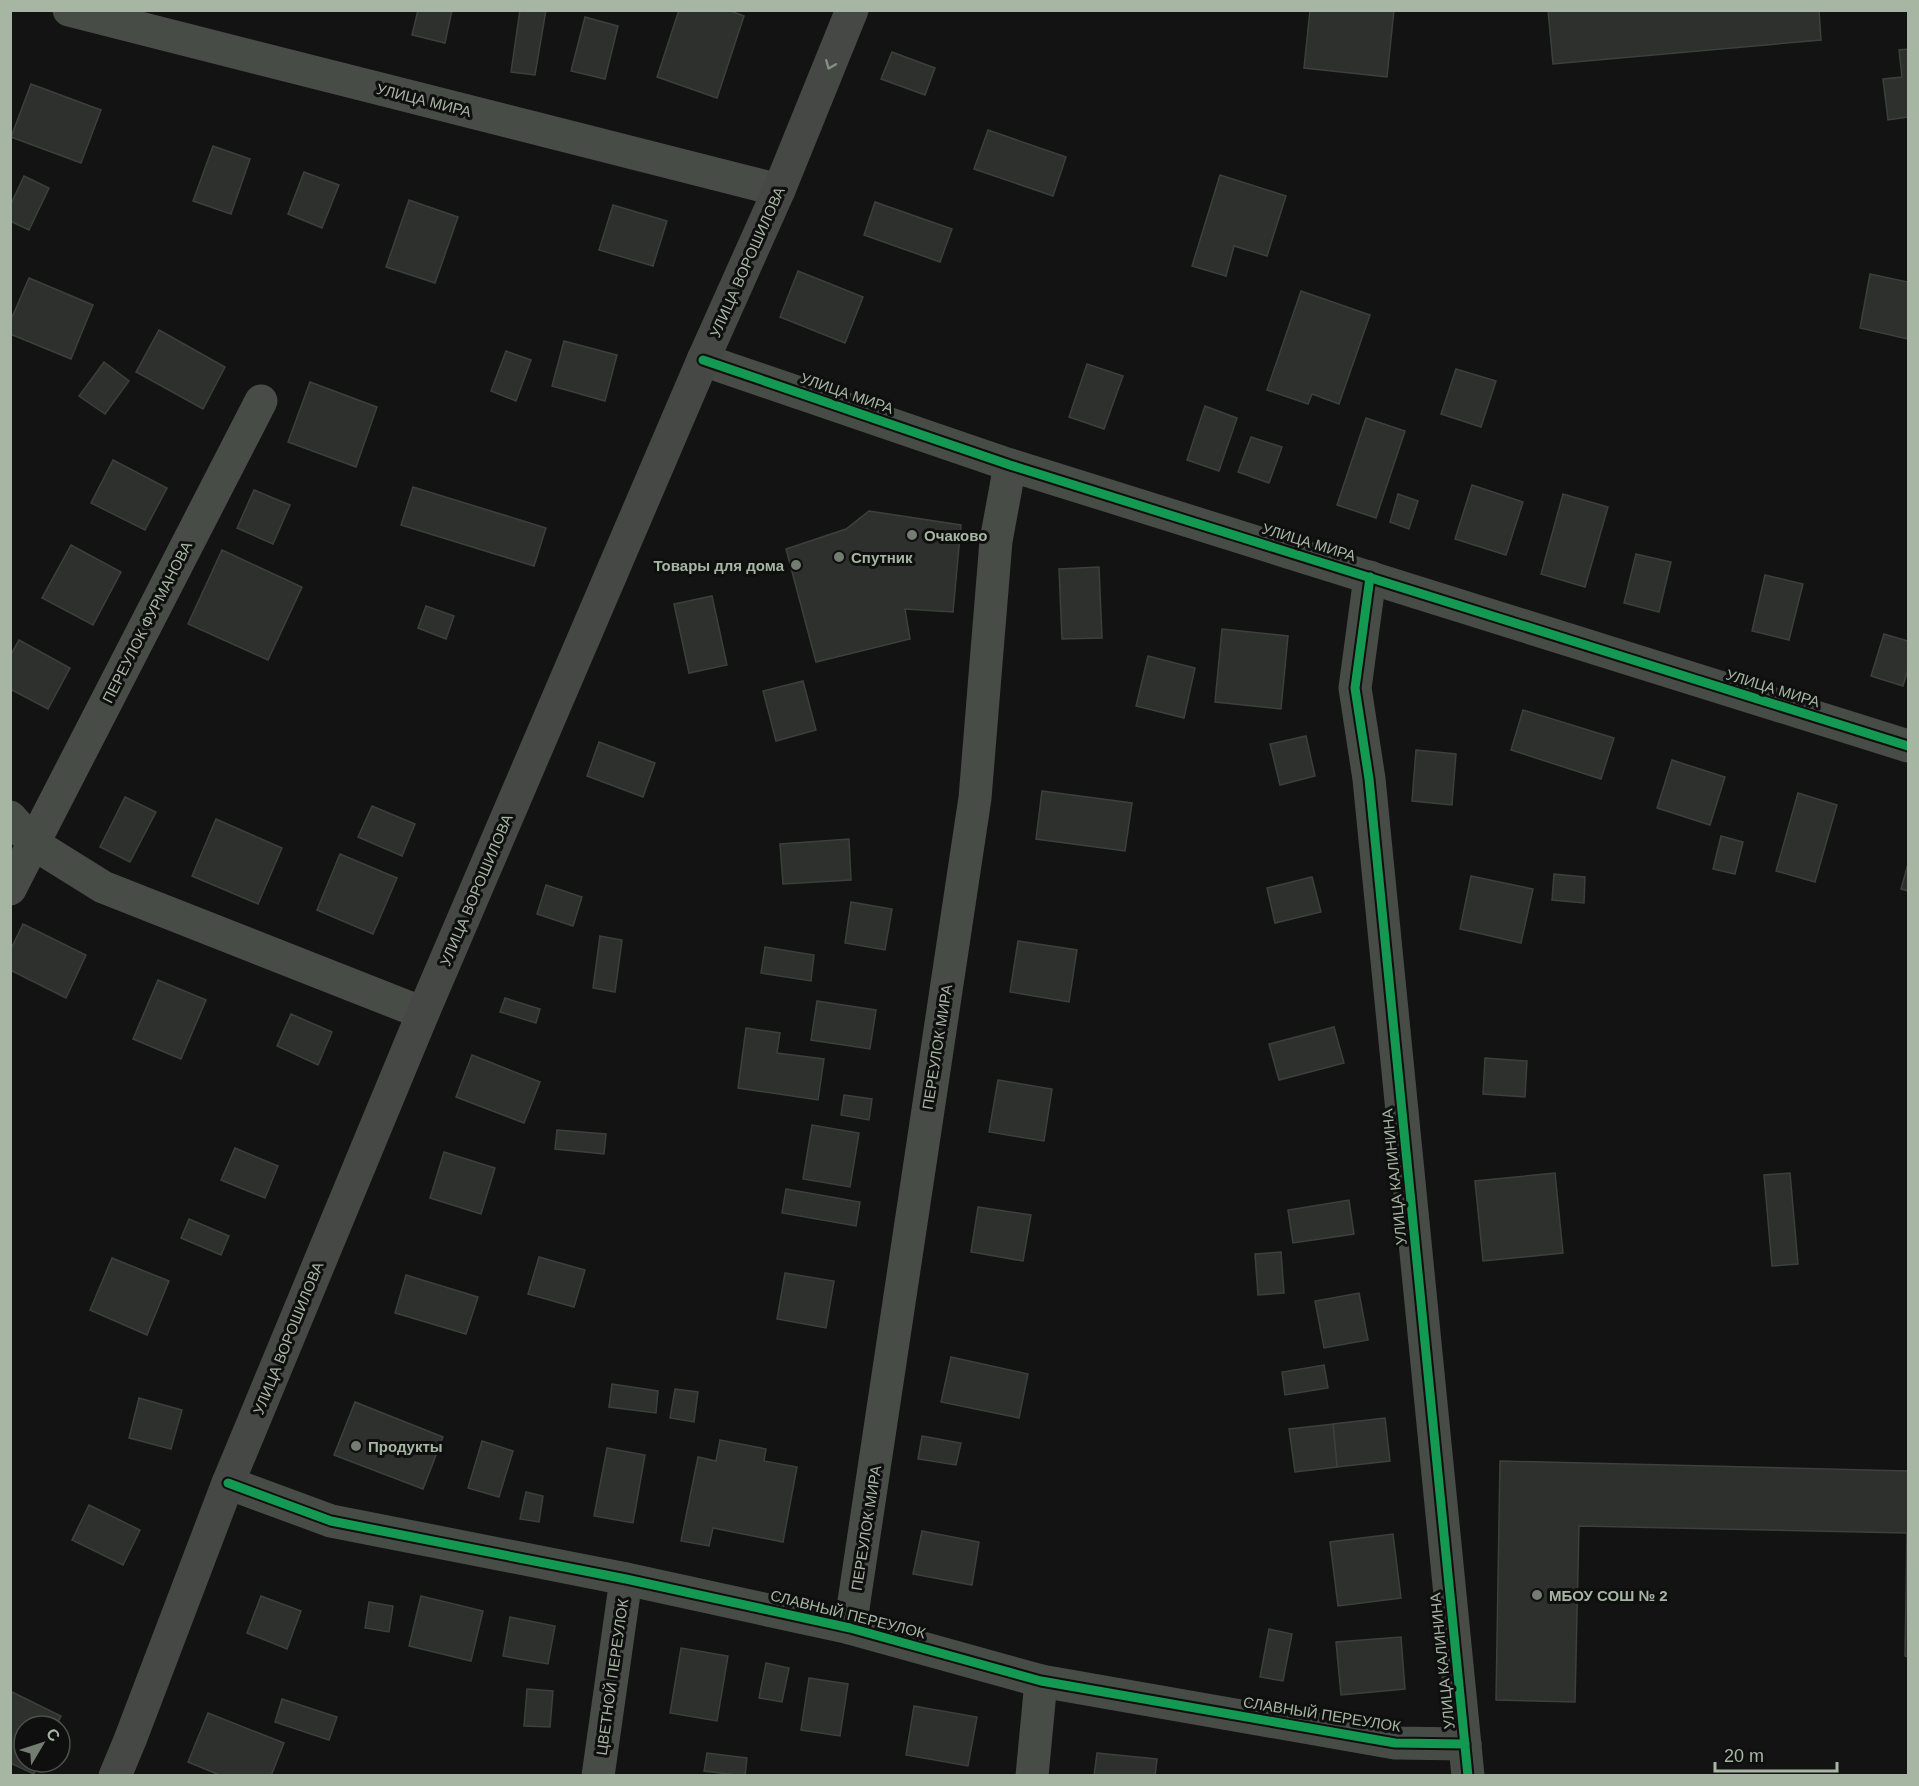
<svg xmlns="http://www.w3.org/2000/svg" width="1919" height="1786" viewBox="0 0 1919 1786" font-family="Arial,sans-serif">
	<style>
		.building { fill: #2e302e; stroke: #3c403c; stroke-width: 1.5 }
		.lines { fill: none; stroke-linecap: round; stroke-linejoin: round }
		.minor { stroke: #484c47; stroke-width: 33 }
		.major { stroke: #454844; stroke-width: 33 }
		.cycleway-casing { stroke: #0e0f0e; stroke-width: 13 }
		.cycleway { stroke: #139951; stroke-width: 9 }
		.oneway { stroke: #849082 }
		.poi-dot { fill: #737d71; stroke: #0e0f0e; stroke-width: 2 }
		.labels { text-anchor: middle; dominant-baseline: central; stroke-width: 6; stroke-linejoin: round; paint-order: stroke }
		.street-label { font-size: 15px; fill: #a6b6a3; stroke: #0e0f0e }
		.poi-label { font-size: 15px; font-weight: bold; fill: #a6b6a3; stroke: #0e0f0e; text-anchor: start }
	</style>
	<rect width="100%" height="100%" fill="#131313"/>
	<g class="building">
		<path d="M418,10H452L445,43L412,35Z"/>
		<path d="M520,10H546L535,75L511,72Z"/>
		<path d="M679,10H728L744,16L717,98L657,77Z"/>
		<path d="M1310,10H1394L1387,77L1304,68Z"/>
		<path d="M1548,10H1819L1821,40L1553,64Z"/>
		<path d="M585,17L618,26L605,79L571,71Z"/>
		<path d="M1908,49V117L1888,120L1883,79L1902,77L1899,50Z"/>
		<path d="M892,52L935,68L925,95L881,79Z"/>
		<path d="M31,84L101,110L81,163L11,137Z"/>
		<path d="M988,130L1066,157L1053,196L974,169Z"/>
		<path d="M213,146L250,159L231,214L193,201Z"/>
		<path d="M304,172L339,185L322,228L288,214Z"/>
		<path d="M1220,175L1286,196L1267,256L1234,246L1226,276L1192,266Z"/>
		<path d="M24,176L49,188L29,230L10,221V206Z"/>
		<path d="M409,200L458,217L435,283L386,267Z"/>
		<path d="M875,202L952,229L940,262L864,235Z"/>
		<path d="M613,205L667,221L653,266L599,250Z"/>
		<path d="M798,271L863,297L845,343L780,317Z"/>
		<path d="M1870,274L1908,282V339L1860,328Z"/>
		<path d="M29,278L93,305L71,359L10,334V322Z"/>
		<path d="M1301,291L1370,315L1339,404L1312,394L1308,404L1267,390Z"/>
		<path d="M159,330L225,367L203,409L136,372Z"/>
		<path d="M564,341L617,355L605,401L552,386Z"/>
		<path d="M506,351L531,360L516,401L491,391Z"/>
		<path d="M104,362L129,381L105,414L79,396Z"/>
		<path d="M1087,364L1123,376L1104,429L1069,417Z"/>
		<path d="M1456,369L1496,381L1481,427L1441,414Z"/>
		<path d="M310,382L377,407L356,467L288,442Z"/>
		<path d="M1205,406L1237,418L1219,471L1187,460Z"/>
		<path d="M1366,418L1405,431L1376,518L1337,505Z"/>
		<path d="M1251,437L1282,447L1269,483L1238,472Z"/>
		<path d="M113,460L167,488L145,530L91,503Z"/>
		<path d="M1472,485L1523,502L1506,555L1455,539Z"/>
		<path d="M413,487L546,528L534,566L401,525Z"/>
		<path d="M254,490L290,505L273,544L237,528Z"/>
		<path d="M1398,494L1418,501L1409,529L1390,522Z"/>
		<path d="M1563,494L1608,507L1585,587L1541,574Z"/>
		<path d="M869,511L961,525L953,612L905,609L910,639L816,662L786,549L846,529Z"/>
		<path d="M71,545L121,572L93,625L42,598Z"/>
		<path d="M222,550L302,587L268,660L188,624Z"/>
		<path d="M1636,554L1671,562L1659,612L1624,603Z"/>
		<path d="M1099,567L1102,638L1062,639L1059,569Z"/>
		<path d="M1765,575L1803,584L1789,640L1752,631Z"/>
		<path d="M712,596L727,665L689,673L674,604Z"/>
		<path d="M426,606L454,616L446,639L418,628Z"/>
		<path d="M1222,629L1288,636L1281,709L1215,702Z"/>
		<path d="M1884,634L1908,641V669L1903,686L1871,676Z"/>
		<path d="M19,640L70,668L48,709L10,689V656Z"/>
		<path d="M1148,656L1195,668L1184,718L1136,706Z"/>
		<path d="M803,681L816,730L776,741L763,691Z"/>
		<path d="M1523,710L1614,738L1601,779L1511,750Z"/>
		<path d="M1306,736L1315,776L1280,785L1270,744Z"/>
		<path d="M599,742L655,763L643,797L587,776Z"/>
		<path d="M1416,750L1456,754L1452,805L1412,801Z"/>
		<path d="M1672,760L1725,777L1710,825L1657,808Z"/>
		<path d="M1042,791L1132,803L1125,851L1036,839Z"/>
		<path d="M1798,793L1837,805L1815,882L1776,871Z"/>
		<path d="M125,797L156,812L130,862L100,847Z"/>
		<path d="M372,806L415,824L402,856L358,837Z"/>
		<path d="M216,819L282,848L258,904L192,876Z"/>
		<path d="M1721,836L1743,842L1735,874L1713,869Z"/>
		<path d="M849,839L851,880L783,884L780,844Z"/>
		<path d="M340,854L397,878L373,934L317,910Z"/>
		<path d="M1908,864V891L1901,889Z"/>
		<path d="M1554,874L1585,877L1584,903L1552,900Z"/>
		<path d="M1471,876L1533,889L1521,943L1460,929Z"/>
		<path d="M1312,877L1321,912L1275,923L1267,888Z"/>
		<path d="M546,885L582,897L573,926L537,914Z"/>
		<path d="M851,902L892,909L885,950L845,943Z"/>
		<path d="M23,924L86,955L66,998L10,970V951Z"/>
		<path d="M600,936L622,940L615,992L593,988Z"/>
		<path d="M1018,941L1077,950L1069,1002L1010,992Z"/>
		<path d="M765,947L814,955L811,981L761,973Z"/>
		<path d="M158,980L206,1000L181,1059L133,1039Z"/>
		<path d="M505,998L540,1009L536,1023L500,1012Z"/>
		<path d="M817,1001L876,1010L870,1049L811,1040Z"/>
		<path d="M291,1014L332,1032L318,1065L277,1046Z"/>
		<path d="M1334,1027L1344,1063L1279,1080L1269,1044Z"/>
		<path d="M746,1028L780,1033L777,1053L824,1059L818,1100L738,1088Z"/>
		<path d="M472,1055L540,1082L524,1123L456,1097Z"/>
		<path d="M1485,1058L1527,1061L1525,1097L1483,1094Z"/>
		<path d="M998,1080L1052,1089L1044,1141L989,1132Z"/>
		<path d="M844,1095L872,1099L869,1120L841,1115Z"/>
		<path d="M812,1125L859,1133L850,1187L803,1179Z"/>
		<path d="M557,1130L606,1134L604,1154L555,1149Z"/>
		<path d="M235,1148L278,1166L265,1198L221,1180Z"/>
		<path d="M444,1152L495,1168L481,1214L430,1198Z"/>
		<path d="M1555,1173L1563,1253L1483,1261L1475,1181Z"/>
		<path d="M1790,1173L1798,1264L1772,1266L1764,1175Z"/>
		<path d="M786,1189L860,1202L856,1226L782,1213Z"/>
		<path d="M1349,1200L1354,1234L1293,1243L1288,1210Z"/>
		<path d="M978,1207L1031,1215L1023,1261L971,1252Z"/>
		<path d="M189,1219L229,1236L221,1255L181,1238Z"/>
		<path d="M1281,1252L1284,1293L1258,1295L1255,1254Z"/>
		<path d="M539,1257L585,1270L574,1307L528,1294Z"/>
		<path d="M112,1258L169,1281L147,1335L90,1310Z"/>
		<path d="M785,1273L834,1281L826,1328L777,1319Z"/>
		<path d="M406,1275L478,1297L466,1334L395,1313Z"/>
		<path d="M1359,1293L1368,1340L1324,1348L1315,1301Z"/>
		<path d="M951,1357L1028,1374L1019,1418L941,1402Z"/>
		<path d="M1324,1365L1328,1388L1285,1395L1282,1372Z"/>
		<path d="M612,1384L658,1391L656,1413L609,1407Z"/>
		<path d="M675,1389L698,1392L694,1422L670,1418Z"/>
		<path d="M139,1398L182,1410L171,1449L129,1438Z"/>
		<path d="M355,1402L443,1437L423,1489L334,1455Z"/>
		<path d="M1385,1418L1390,1461L1337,1467L1333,1424Z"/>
		<path d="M1333,1424L1337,1467L1295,1472L1289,1429Z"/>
		<path d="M922,1436L961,1443L956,1465L918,1459Z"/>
		<path d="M720,1440L766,1449L764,1461L797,1467L783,1542L713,1528L709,1546L681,1541L698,1457L716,1461Z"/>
		<path d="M482,1441L513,1451L499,1497L468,1488Z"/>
		<path d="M607,1448L645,1455L633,1523L594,1516Z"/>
		<path d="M1500,1461L1908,1471V1657L1905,1656L1907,1533L1579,1526L1575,1702L1496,1700Z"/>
		<path d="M526,1492L543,1496L539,1522L520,1519Z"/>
		<path d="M89,1505L140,1530L123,1565L72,1540Z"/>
		<path d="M922,1531L979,1542L972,1585L913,1574Z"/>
		<path d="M1393,1534L1401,1598L1338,1606L1330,1542Z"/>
		<path d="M261,1596L301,1611L287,1649L247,1633Z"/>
		<path d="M421,1596L483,1611L471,1661L409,1646Z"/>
		<path d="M369,1602L393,1606L389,1632L365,1628Z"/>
		<path d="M510,1617L555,1626L548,1664L503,1656Z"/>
		<path d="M1269,1629L1292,1634L1283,1681L1260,1677Z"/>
		<path d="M1401,1637L1405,1689L1341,1695L1336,1642Z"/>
		<path d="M681,1648L728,1656L717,1721L670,1713Z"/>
		<path d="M766,1663L789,1668L782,1702L759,1698Z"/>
		<path d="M809,1678L848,1684L840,1736L801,1730Z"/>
		<path d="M527,1689L553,1691L550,1727L524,1726Z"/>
		<path d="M10,1691L61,1716L56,1726H24V1762H39L34,1774L10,1763Z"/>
		<path d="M282,1699L337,1717L329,1740L275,1722Z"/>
		<path d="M914,1706L977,1717L968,1766L906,1755Z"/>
		<path d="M208,1713L284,1743L271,1776H222L188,1762Z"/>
		<path d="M707,1753L747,1758L745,1776L704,1771Z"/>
		<path d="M1097,1753L1157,1759L1155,1776H1094Z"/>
	</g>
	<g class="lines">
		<g class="minor">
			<path d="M69,10L779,190"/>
			<path d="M703,360L1010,465L1908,746"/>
			<path d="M1370,577L1355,688L1369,779L1468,1776"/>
			<path d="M10,817L34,844L103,887L423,1013"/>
			<path d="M10,889L261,401"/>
			<path d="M228,1483L331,1521L626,1579L850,1628L1041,1681L1395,1743L1465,1744"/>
			<path d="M850,1628L975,798L996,541L1010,465"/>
			<path d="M598,1776L626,1579"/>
			<path d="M1032,1776L1041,1681"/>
		</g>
		<path class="major" d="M115,1776L130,1740L228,1483L423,1013L703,360L779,190L852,10"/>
		<defs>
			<g id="cycleway">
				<path d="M703,360L1010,465L1908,746"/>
				<path d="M1370,577L1355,688L1369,779L1468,1776"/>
				<path d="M228,1483L331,1521L626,1579L850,1628L1041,1681L1395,1743L1465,1744"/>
			</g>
		</defs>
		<use href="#cycleway" class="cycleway-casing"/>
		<use href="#cycleway" class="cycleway"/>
	</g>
	<defs><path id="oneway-chevron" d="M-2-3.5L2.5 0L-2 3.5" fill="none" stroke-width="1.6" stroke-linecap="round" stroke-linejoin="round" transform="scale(1.5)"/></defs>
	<use class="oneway" href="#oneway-chevron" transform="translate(830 65) rotate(112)"/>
	<g class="poi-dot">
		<circle cx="912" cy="535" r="6"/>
		<circle cx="839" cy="557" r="6"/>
		<circle cx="796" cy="565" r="6"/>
		<circle cx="356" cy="1446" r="6"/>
		<circle cx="1537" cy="1595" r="6"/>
	</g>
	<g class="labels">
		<g class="street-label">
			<text transform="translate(424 100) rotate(14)">УЛИЦА МИРА</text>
			<text transform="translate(747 262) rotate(-66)">УЛИЦА ВОРОШИЛОВА</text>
			<text transform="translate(847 393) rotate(19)">УЛИЦА МИРА</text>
			<text transform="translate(1309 542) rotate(17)">УЛИЦА МИРА</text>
			<text transform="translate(147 622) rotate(-63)">ПЕРЕУЛОК ФУРМАНОВА</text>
			<text transform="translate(1773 688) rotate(17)">УЛИЦА МИРА</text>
			<text transform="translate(476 890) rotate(-67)">УЛИЦА ВОРОШИЛОВА</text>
			<text transform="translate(937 1047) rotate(-81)">ПЕРЕУЛОК МИРА</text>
			<text transform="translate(1394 1177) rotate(-96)">УЛИЦА КАЛИНИНА</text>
			<text transform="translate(288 1338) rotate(-68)">УЛИЦА ВОРОШИЛОВА</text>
			<text transform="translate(866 1528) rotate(-81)">ПЕРЕУЛОК МИРА</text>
			<text transform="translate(848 1614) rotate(14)">СЛАВНЫЙ ПЕРЕУЛОК</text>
			<text transform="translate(1442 1661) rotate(-96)">УЛИЦА КАЛИНИНА</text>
			<text transform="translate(612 1677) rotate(-82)">ЦВЕТНОЙ ПЕРЕУЛОК</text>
			<text transform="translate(1322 1714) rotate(9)">СЛАВНЫЙ ПЕРЕУЛОК</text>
		</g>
		<g class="poi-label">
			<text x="924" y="535">Очаково</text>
			<text x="851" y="557">Спутник</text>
			<text x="784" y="565" text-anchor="end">Товары для дома</text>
			<text x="368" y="1446">Продукты</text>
			<text x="1549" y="1595">МБОУ СОШ № 2</text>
		</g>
	</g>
	<rect width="1919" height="1786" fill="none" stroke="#a6b6a3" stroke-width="24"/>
	<g transform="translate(42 1744) rotate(51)"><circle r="28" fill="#0e0f0e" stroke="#4b524a" stroke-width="1.5"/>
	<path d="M0-4.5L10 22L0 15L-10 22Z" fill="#737d71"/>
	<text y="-9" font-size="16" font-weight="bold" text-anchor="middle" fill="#a6b6a3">С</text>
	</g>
	<path d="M1715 1762v9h122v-9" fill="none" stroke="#a6b6a3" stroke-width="3"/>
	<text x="1724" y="1762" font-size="18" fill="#a6b6a3" stroke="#0e0f0e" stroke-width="4.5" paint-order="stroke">20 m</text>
</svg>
